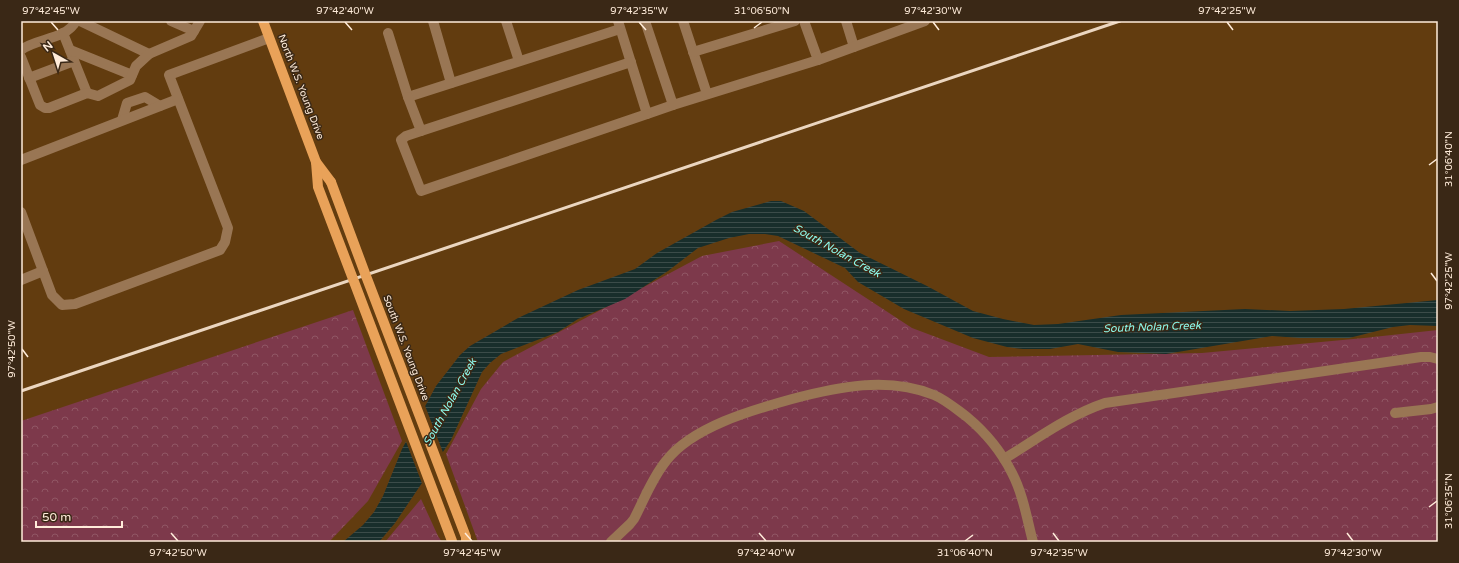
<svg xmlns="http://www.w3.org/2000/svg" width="1459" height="563" viewBox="0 0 1459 563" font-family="'Varela Round',sans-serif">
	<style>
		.park { fill: url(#park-crowns) }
		.water { fill: url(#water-rules) }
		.pier { fill: #623c0f }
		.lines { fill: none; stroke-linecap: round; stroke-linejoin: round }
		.minor { stroke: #997654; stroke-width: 10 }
		.major { stroke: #e9a259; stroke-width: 10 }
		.rail { stroke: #ebd6c0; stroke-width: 3 }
		.major-bridge { stroke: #e9a259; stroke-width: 10 }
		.ticks { fill: none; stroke: #ffecda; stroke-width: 1.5 }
		.labels { text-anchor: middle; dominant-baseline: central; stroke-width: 3; stroke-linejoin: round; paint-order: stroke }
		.street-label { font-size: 10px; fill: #ffecda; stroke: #3a2816 }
		.water-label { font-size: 11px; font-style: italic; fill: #8dfcee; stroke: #3a2816 }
		.neatline { fill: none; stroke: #ffecda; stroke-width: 1.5 }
		.ticks-label { font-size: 10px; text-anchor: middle; fill: #ffecda }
	</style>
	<defs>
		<pattern id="park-crowns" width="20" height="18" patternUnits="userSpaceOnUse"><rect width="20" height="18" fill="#7d394b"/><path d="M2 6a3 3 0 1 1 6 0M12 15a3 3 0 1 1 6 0" fill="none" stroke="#905664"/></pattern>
		<pattern id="water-rules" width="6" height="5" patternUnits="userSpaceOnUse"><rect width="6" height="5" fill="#182e2b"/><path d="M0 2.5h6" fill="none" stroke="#3b4c49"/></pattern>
	</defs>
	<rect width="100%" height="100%" fill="#623c0f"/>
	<g class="park">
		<path d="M779,241L912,328L989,357L1202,353L1364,338L1438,330V542H478L446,454L481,389L503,362L702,256Z"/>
		<path d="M353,310L402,441L368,501L329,542H21V421Z"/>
		<path d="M421,499L438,536L442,542H385Z"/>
	</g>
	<path class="water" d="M771,201H781L804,211L860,253L927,286L973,311L1003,319L1034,325L1058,324L1121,315L1245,309L1290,311L1344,309L1438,300V326L1410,325L1393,327L1349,338H1300L1272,336L1166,354L1118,352L1078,344L1050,349H1023L1007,347L973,338L904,309L858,282L845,268L778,236L765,234H749L729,238L698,248L668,271L625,299L578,319L558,332L501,354L490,363L482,372L451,440L395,523L379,542H343L363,525L374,512L383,496L402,449L436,386L460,355L470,346L518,318L578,290L635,269L657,253L716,220L732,212Z"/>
	<path class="pier" d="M424,403L444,455L423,486L405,439Z"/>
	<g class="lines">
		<g class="minor">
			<path d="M80,21L149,54"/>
			<path d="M171,21L194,31"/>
			<path d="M433,21L451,83"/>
			<path d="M506,21L519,61"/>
			<path d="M618,21L647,114L673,105"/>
			<path d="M645,21L673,105L818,60L804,21"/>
			<path d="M683,21L707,94"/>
			<path d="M846,21L854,47"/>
			<path d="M63,33L87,93"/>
			<path d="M388,33L408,97L620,29"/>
			<path d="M21,50C36,38 66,40 76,21"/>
			<path d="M70,50L132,75"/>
			<path d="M693,52L795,21"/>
			<path d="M21,57L40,105L45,108H49L87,93L98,96L130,80L136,66L149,54L191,36L200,21"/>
			<path d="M818,60L925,21"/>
			<path d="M631,62L421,131L406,136L401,140L421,191L647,114"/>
			<path d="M29,78L74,61"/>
			<path d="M408,97L421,131"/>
			<path d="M122,120L127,103L145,97L160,106"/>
			<path d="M21,160L178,99"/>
			<path d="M21,212L52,295L62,305L75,304L220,250L225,242L228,228L169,75L269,38"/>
			<path d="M21,280L43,271"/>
			<path d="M1395,413L1431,409L1438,407"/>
			<path d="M1004,459C1037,439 1069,415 1105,403L1421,357H1430L1438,359"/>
			<path d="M611,542L630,524L634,519C644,500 652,478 666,461C692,427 752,410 792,399C837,387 888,376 934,395C946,400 956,409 967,417C985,432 1001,451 1012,473C1023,494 1027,519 1033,542"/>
		</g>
		<g class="major">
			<path d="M263,21L316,162L331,182"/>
			<path d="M316,162L318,187L353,279"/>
			<path d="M366,276L466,537V542"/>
		</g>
		<path class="rail" d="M21,391L1120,21"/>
		<g class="major-bridge">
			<path d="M331,182L366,276"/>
			<path d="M353,279L452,541"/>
		</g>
	</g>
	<path class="ticks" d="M51,22L58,30M345,22L352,30M639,22L646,30M933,22L939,30M1227,22L1233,30M754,28L762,22M1429,165L1437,159M1431,273L1437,281M22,349L28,357M1429,507L1437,501M171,533L178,541M465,533L472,541M759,533L766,541M1053,533L1059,541M1347,533L1353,541M965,541L973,535"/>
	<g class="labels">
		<g class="street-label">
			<text transform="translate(301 87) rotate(69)">North W.S. Young Drive</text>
			<text transform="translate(406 348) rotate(69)">South W.S. Young Drive</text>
		</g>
		<g class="water-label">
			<text transform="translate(837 251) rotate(29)">South Nolan Creek</text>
			<text transform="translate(1152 327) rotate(-2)">South Nolan Creek</text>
			<text transform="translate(450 402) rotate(-61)">South Nolan Creek</text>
		</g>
	</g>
	<rect width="1459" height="563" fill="none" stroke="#3a2816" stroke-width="44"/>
	<g transform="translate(54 54) rotate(321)" stroke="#3a2816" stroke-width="3" paint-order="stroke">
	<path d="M0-3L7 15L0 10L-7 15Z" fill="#ffecda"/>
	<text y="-6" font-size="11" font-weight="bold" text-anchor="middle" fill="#ffecda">N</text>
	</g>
	<path d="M36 521v6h86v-6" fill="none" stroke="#ffecda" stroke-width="2"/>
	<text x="42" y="521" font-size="12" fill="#ffecda" stroke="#3a2816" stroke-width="3" paint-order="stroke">50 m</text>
	<rect x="22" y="22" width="1415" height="519" class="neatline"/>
	<g class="ticks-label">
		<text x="51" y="14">97°42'45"W</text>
		<text x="345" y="14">97°42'40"W</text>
		<text x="639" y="14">97°42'35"W</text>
		<text x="762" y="14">31°06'50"N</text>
		<text x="933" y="14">97°42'30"W</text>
		<text x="1227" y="14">97°42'25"W</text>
		<text transform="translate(1448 159) rotate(-90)" y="4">31°06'40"N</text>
		<text transform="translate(1448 281) rotate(-90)" y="4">97°42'25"W</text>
		<text transform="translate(11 349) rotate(-90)" y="4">97°42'50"W</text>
		<text transform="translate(1448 501) rotate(-90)" y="4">31°06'35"N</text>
		<text x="178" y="556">97°42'50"W</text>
		<text x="472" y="556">97°42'45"W</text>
		<text x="766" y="556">97°42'40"W</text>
		<text x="965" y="556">31°06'40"N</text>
		<text x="1059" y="556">97°42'35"W</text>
		<text x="1353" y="556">97°42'30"W</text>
	</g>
</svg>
